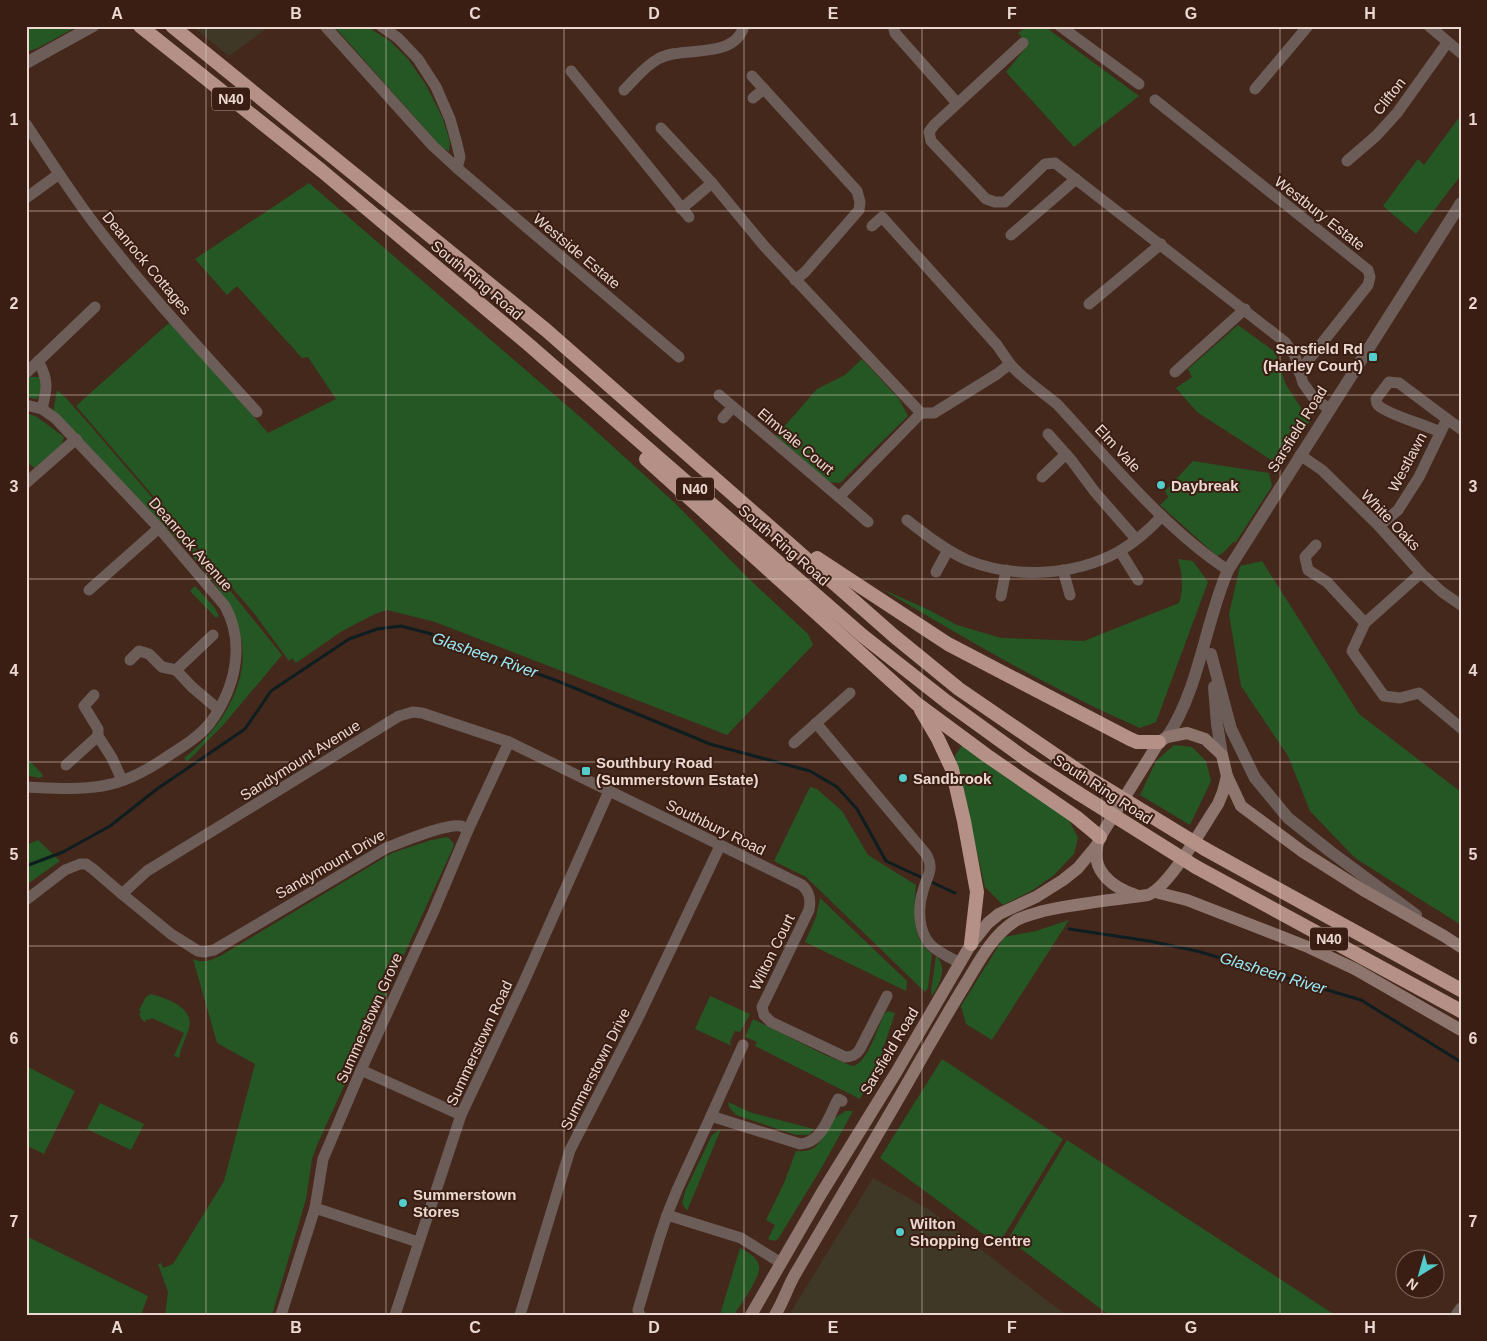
<svg xmlns="http://www.w3.org/2000/svg" width="1487" height="1341" viewBox="0 0 1487 1341" font-family="Arial,sans-serif">
	<style>
		.commercial { fill: #3f3826 }
		.green { fill: #245723 }
		.lines { fill: none; stroke-linecap: round; stroke-linejoin: round }
		.stream { stroke: #0e1d1f; stroke-width: 3 }
		.minor { stroke: #6d5d59; stroke-width: 11 }
		.tertiary { stroke: #6d5d59; stroke-width: 12 }
		.secondary { stroke: #8e756e; stroke-width: 12 }
		.trunk { stroke: #b49086; stroke-width: 14 }
		.trunk-bridge { stroke: #b49086; stroke-width: 14 }
		.grid { fill: none; stroke: #ebd8d0; stroke-width: 1; stroke-opacity: 0.55 }
		.poi-dot { fill: #52cdcc; stroke: #3b1e13; stroke-width: 2 }
		.labels { text-anchor: middle; dominant-baseline: central; stroke-width: 4; stroke-linejoin: round; paint-order: stroke }
		.shield { fill: #3b1e13; stroke: #b6a097; stroke-width: 1 }
		.shield-label { font-size: 14px; font-weight: bold; fill: #ebd8d0 }
		.street-label { font-size: 15px; fill: #ebd8d0; stroke: #3b1e13 }
		.poi-label { font-size: 15px; font-weight: bold; fill: #ebd8d0; stroke: #3b1e13; text-anchor: start }
		.water-label { font-size: 16px; font-style: italic; fill: #98eaf6; stroke: #3b1e13 }
		.neatline { fill: none; stroke: #ebd8d0; stroke-width: 2 }
		.grid-label { font-size: 16px; text-anchor: middle; font-weight: bold; fill: #ebd8d0 }
	</style>
	<rect width="100%" height="100%" fill="#45281c"/>
	<g class="commercial">
		<path d="M192,26H270L229,56Z"/>
		<path d="M873,1178L930,1210L1066,1315H789Z"/>
	</g>
	<g class="green">
		<path d="M26,26H78L38,48L26,52Z"/>
		<path d="M334,26H366L390,41L408,59L426,85L443,119L450,142L449,151L442,148Z"/>
		<path d="M1028,26H1044L1139,96L1074,147L1006,72L1028,45L1018,33Z"/>
		<path d="M1461,115V175L1416,234L1383,206L1418,159L1424,165Z"/>
		<path d="M309,183L586,422L675,503L747,577L808,634L813,645L727,735L435,622L387,610L375,614L342,631L296,663L292,658L289,661L253,612L76,406L171,321L268,433L336,399L308,357L302,358L237,286L227,295L195,259Z"/>
		<path d="M1238,325L1275,352L1286,385L1310,421L1279,465L1197,412L1176,388L1192,377L1188,369Z"/>
		<path d="M862,359L899,399L908,416L840,483L828,482L776,436L817,389L845,375Z"/>
		<path d="M26,377H43L46,389L36,399L26,397Z"/>
		<path d="M57,390L65,397L89,424L198,551L282,655L225,723L187,762L184,758C221,729 252,682 240,633C230,591 181,544 151,512C119,478 86,445 53,412Z"/>
		<path d="M26,413L37,417L64,437L61,446L34,468L28,462L26,464Z"/>
		<path d="M1193,461L1269,473L1272,486L1236,542H1233L1223,553L1217,556L1160,505L1168,497L1165,491Z"/>
		<path d="M1178,559L1193,561L1208,582L1156,722L1140,728C1050,689 966,639 882,589L929,610L957,625L1001,638L1084,641L1179,603C1184,589 1182,573 1178,559Z"/>
		<path d="M1262,561L1359,714L1461,792V925L1355,858L1310,811L1288,756L1241,686L1229,614L1240,566Z"/>
		<path d="M195,586L214,607L219,616L216,618L190,591Z"/>
		<path d="M962,745L1069,820L1078,838L1074,854L1054,875L1033,890L1003,905L985,887L955,756Z"/>
		<path d="M1174,745L1192,747L1206,761L1211,781L1190,825L1140,795L1156,761Z"/>
		<path d="M26,757L43,775L42,777L39,778L26,775Z"/>
		<path d="M810,787L817,789L842,811L868,855L916,885C914,910 910,937 932,954L928,988L925,992L806,877L774,861Z"/>
		<path d="M448,837L454,844L452,850L317,1145L312,1159L306,1199L272,1315H165L168,1292L158,1264L161,1263L163,1268L173,1264L224,1181L255,1064L217,1043L193,959C204,964 211,960 222,955L392,853L431,840Z"/>
		<path d="M38,840L60,861L26,885V845Z"/>
		<path d="M820,898L907,981L906,991L805,942L816,917Z"/>
		<path d="M1069,920L992,1040L966,1024L961,1006L1004,937L1036,931Z"/>
		<path d="M936,956C948,966 940,984 932,996L931,991Z"/>
		<path d="M151,994C166,998 195,1008 189,1028C186,1038 181,1047 179,1058L174,1056L184,1033L152,1018L150,1020L147,1019L145,1022L142,1020L139,1014L141,1011L139,1010L146,997Z"/>
		<path d="M710,996L750,1014L740,1032L735,1031L730,1042L732,1046L695,1029Z"/>
		<path d="M888,1011L895,1013L877,1067L860,1099L755,1046L757,1042L745,1037L753,1019L823,1054L852,1066C867,1065 878,1027 884,1014Z"/>
		<path d="M942,1059L1063,1139L998,1245L880,1158Z"/>
		<path d="M26,1066L75,1091L44,1154L26,1145Z"/>
		<path d="M728,1102L752,1113L814,1129L809,1135H796L736,1115L729,1107Z"/>
		<path d="M100,1103L144,1124L131,1150L87,1129Z"/>
		<path d="M845,1111H853L822,1167L778,1239L774,1241L768,1239L775,1225L766,1220L784,1183L796,1151C821,1153 820,1138 832,1121C835,1117 841,1115 845,1111Z"/>
		<path d="M721,1129L716,1141L687,1211L682,1203L686,1189L712,1135Z"/>
		<path d="M1067,1140L1335,1315H1109L1008,1239Z"/>
		<path d="M26,1236L148,1296L141,1315H26Z"/>
		<path d="M740,1248C748,1252 758,1258 759,1266C761,1277 740,1305 734,1315H720Z"/>
	</g>
	<g class="lines">
		<g class="stream">
			<path d="M26,866L63,852L110,826L157,789L245,729L271,691L349,639L377,629L401,626L428,633L560,682L710,744L810,771L837,787L857,809L886,861L955,893"/>
			<path d="M1069,929L1149,941L1197,951L1361,1000L1461,1062"/>
		</g>
		<g class="minor">
			<path d="M325,26L433,146L457,168L679,357"/>
			<path d="M381,26L398,38L418,59L436,87L450,119L457,144L460,157L457,168"/>
			<path d="M893,26L895,33L957,103"/>
			<path d="M1060,26L1139,84"/>
			<path d="M1429,26L1461,53"/>
			<path d="M1023,43L934,125L929,132L931,141L986,199L995,202H1005L1045,164L1055,163L1285,342L1295,356L1303,383L1313,397L1329,409"/>
			<path d="M571,71L689,217"/>
			<path d="M752,76L857,191L860,202L859,210L805,272L795,280"/>
			<path d="M1255,89L1308,26"/>
			<path d="M624,90C635,79 645,66 658,59C682,45 734,61 744,26"/>
			<path d="M753,98L764,89"/>
			<path d="M1155,100L1368,270L1370,277L1368,285L1299,372"/>
			<path d="M26,124C48,157 69,190 93,222C143,288 201,350 257,412"/>
			<path d="M661,128L712,183L765,247L921,413H934L997,374L1010,364C1025,381 1040,390 1057,404C1108,459 1165,529 1228,570"/>
			<path d="M1347,161L1376,136L1397,113L1447,43"/>
			<path d="M26,198L59,174"/>
			<path d="M681,209L712,183"/>
			<path d="M872,226L882,217L997,345L1010,364"/>
			<path d="M1011,235L1076,179"/>
			<path d="M1089,304L1161,244"/>
			<path d="M38,361C49,380 47,389 42,409"/>
			<path d="M1175,372L1245,309"/>
			<path d="M26,373L95,307"/>
			<path d="M719,395L839,497L921,413"/>
			<path d="M26,405L42,409L55,418L159,528L225,606C246,644 235,689 210,723C199,737 182,747 168,756C148,770 127,782 102,786C78,790 51,788 26,787"/>
			<path d="M723,418L733,407"/>
			<path d="M1440,432C1426,425 1389,415 1379,406C1376,404 1377,403 1376,399L1389,382L1399,383L1447,419"/>
			<path d="M1048,434L1072,461L1095,492L1136,539"/>
			<path d="M1300,455L1322,470L1379,526L1421,573L1442,592L1461,605"/>
			<path d="M1042,477L1066,454"/>
			<path d="M26,483L76,439"/>
			<path d="M839,497L868,522"/>
			<path d="M907,520C926,535 945,550 967,560C1014,579 1074,576 1118,552C1134,543 1150,529 1162,516"/>
			<path d="M1379,526L1398,510L1419,477L1447,419L1461,429"/>
			<path d="M1316,545L1305,557L1308,570L1327,582L1365,623"/>
			<path d="M1120,551L1138,580"/>
			<path d="M1063,570L1070,595"/>
			<path d="M936,572L948,550"/>
			<path d="M1421,573L1365,623L1352,651L1384,696L1400,698L1419,693L1461,728"/>
			<path d="M89,590L159,528"/>
			<path d="M1001,596L1006,570"/>
			<path d="M213,635L176,670L192,687L218,709"/>
			<path d="M130,660L139,651L149,654L162,667L176,670"/>
			<path d="M94,695L84,706L98,729V736L112,758L122,780"/>
			<path d="M816,723L926,854C935,870 927,875 923,891C920,900 919,909 920,919C923,946 937,951 960,963"/>
			<path d="M794,743L850,693"/>
			<path d="M66,765L98,736"/>
			<path d="M122,894L147,871L399,716L413,712L422,713L509,742L802,885C810,892 811,900 809,910L762,1007L764,1015L771,1022L845,1057C852,1057 856,1055 860,1049L887,996"/>
			<path d="M26,900L65,870L80,864H86L93,869L122,894L171,934L198,951L204,952L214,950L386,848C402,842 446,823 461,826C463,827 466,829 468,830"/>
			<path d="M361,1070L461,1115"/>
			<path d="M711,1116L743,1045"/>
			<path d="M315,1208L418,1242"/>
			<path d="M667,1215L677,1190L711,1116L800,1144C822,1143 829,1116 838,1099L842,1101"/>
			<path d="M281,1315L315,1208L323,1159L361,1070L433,913L468,830L509,742"/>
			<path d="M395,1315L461,1115L523,984L609,791"/>
			<path d="M520,1315L570,1150L638,1018L720,846"/>
			<path d="M640,1315L638,1310L659,1239L667,1215L741,1238L781,1263"/>
			<path d="M1456,1315L1461,1308"/>
		</g>
		<g class="tertiary">
			<path d="M26,63L93,26"/>
			<path d="M1211,654L1231,729L1255,778L1288,818L1331,852L1416,915"/>
			<path d="M1214,687L1217,724L1222,755"/>
			<path d="M1167,737C1199,690 1205,623 1228,570L1461,203"/>
		</g>
		<g class="secondary">
			<path d="M1227,776L1241,806L1303,852L1363,890L1444,936L1461,947"/>
			<path d="M1155,892L1187,900L1308,947L1355,969L1461,1030"/>
			<path d="M751,1315L821,1194L897,1071L971,944L988,923L999,914L1036,897L1063,880L1078,868L1097,845"/>
			<path d="M775,1315C784,1301 788,1285 797,1271C838,1201 880,1132 920,1061C935,1035 950,1009 966,983C980,960 992,936 1015,921C1023,916 1034,914 1043,911C1078,903 1113,900 1148,895C1169,887 1204,825 1218,804L1223,792L1227,776L1222,755L1205,739L1187,733L1167,737L1159,742L1100,837C1087,868 1110,887 1138,896"/>
		</g>
		<g class="trunk">
			<path d="M140,26L322,171L528,344L863,636L947,702L1027,760L1078,793"/>
			<path d="M172,26L546,330L894,636L959,689L1089,778"/>
			<path d="M646,459L917,704L986,755L1076,817L1100,837"/>
			<path d="M817,558L948,644L1130,739L1137,742H1159"/>
			<path d="M921,710L938,739L952,769L964,821L977,892L971,944"/>
			<path d="M1205,849L1461,990"/>
			<path d="M1196,867L1461,1011"/>
		</g>
		<g class="trunk-bridge">
			<path d="M1089,778L1205,849"/>
			<path d="M1078,793L1196,867"/>
		</g>
	</g>
	<path class="grid" d="M206,26V1315M386,26V1315M564,26V1315M744,26V1315M922,26V1315M1102,26V1315M1280,26V1315M26,211H1461M26,395H1461M26,579H1461M26,762H1461M26,946H1461M26,1130H1461"/>
	<g class="poi-dot">
		<rect x="1368" y="352" width="10" height="10" rx="2.5"/>
		<circle cx="1161" cy="485" r="5"/>
		<rect x="581" y="766" width="10" height="10" rx="2.5"/>
		<circle cx="903" cy="778" r="5"/>
		<circle cx="403" cy="1203" r="5"/>
		<circle cx="900" cy="1232" r="5"/>
	</g>
	<g class="labels">
		<g class="shield">
			<rect x="212" y="87.5" width="38" height="23" rx="4"/>
			<rect x="676" y="477.5" width="38" height="23" rx="4"/>
			<rect x="1310" y="927.5" width="38" height="23" rx="4"/>
		</g>
		<g class="shield-label">
			<text x="231" y="99">N40</text>
			<text x="695" y="489">N40</text>
			<text x="1329" y="939">N40</text>
		</g>
		<g class="street-label">
			<text transform="translate(1389 96) rotate(-52)">Clifton</text>
			<text transform="translate(1320 213) rotate(38)">Westbury Estate</text>
			<text transform="translate(577 251) rotate(40)">Westside Estate</text>
			<text transform="translate(147 263) rotate(50)">Deanrock Cottages</text>
			<text transform="translate(477 280) rotate(40)">South Ring Road</text>
			<text transform="translate(1297 429) rotate(-58)">Sarsfield Road</text>
			<text transform="translate(796 441) rotate(40)">Elmvale Court</text>
			<text transform="translate(1118 448) rotate(47)">Elm Vale</text>
			<text transform="translate(1407 462) rotate(-62)">Westlawn</text>
			<text transform="translate(1391 520) rotate(46)">White Oaks</text>
			<text transform="translate(191 544) rotate(49)">Deanrock Avenue</text>
			<text transform="translate(784 545) rotate(41)">South Ring Road</text>
			<text transform="translate(300 760) rotate(-32)">Sandymount Avenue</text>
			<text transform="translate(1103 789) rotate(33)">South Ring Road</text>
			<text transform="translate(716 827) rotate(26)">Southbury Road</text>
			<text transform="translate(330 864) rotate(-30)">Sandymount Drive</text>
			<text transform="translate(772 952) rotate(-64)">Wilton Court</text>
			<text transform="translate(369 1018) rotate(-66)">Summerstown Grove</text>
			<text transform="translate(479 1043) rotate(-65)">Summerstown Road</text>
			<text transform="translate(889 1051) rotate(-59)">Sarsfield Road</text>
			<text transform="translate(595 1069) rotate(-63)">Summerstown Drive</text>
		</g>
		<g class="poi-label">
			<text x="1363" y="348" text-anchor="end">Sarsfield Rd<tspan x="1363" dy="17">(Harley Court)</tspan></text>
			<text x="1171" y="485">Daybreak</text>
			<text x="596" y="762">Southbury Road<tspan x="596" dy="17">(Summerstown Estate)</tspan></text>
			<text x="913" y="778">Sandbrook</text>
			<text x="413" y="1194">Summerstown<tspan x="413" dy="17">Stores</tspan></text>
			<text x="910" y="1223">Wilton<tspan x="910" dy="17">Shopping Centre</tspan></text>
		</g>
		<g class="water-label">
			<text transform="translate(485 655) rotate(19)">Glasheen River</text>
			<text transform="translate(1273 973) rotate(17)">Glasheen River</text>
		</g>
	</g>
	<rect width="1487" height="1341" fill="none" stroke="#3b1e13" stroke-width="55"/>
	<g transform="translate(1420 1274) rotate(217)"><circle r="24" fill="#3b1e13" stroke="#81685f"/>
	<path d="M0-4L9 19L0 12L-9 19Z" fill="#52cdcc"/>
	<text y="-8" font-size="14" font-weight="bold" text-anchor="middle" fill="#ebd8d0">N</text>
	</g>
	<rect x="28" y="28" width="1432" height="1286" class="neatline"/>
	<g class="grid-label">
		<text x="117" y="19">A</text>
		<text x="296" y="19">B</text>
		<text x="475" y="19">C</text>
		<text x="654" y="19">D</text>
		<text x="833" y="19">E</text>
		<text x="1012" y="19">F</text>
		<text x="1191" y="19">G</text>
		<text x="1370" y="19">H</text>
		<text x="14" y="125">1</text>
		<text x="1473" y="125">1</text>
		<text x="14" y="309">2</text>
		<text x="1473" y="309">2</text>
		<text x="14" y="492">3</text>
		<text x="1473" y="492">3</text>
		<text x="14" y="676">4</text>
		<text x="1473" y="676">4</text>
		<text x="14" y="860">5</text>
		<text x="1473" y="860">5</text>
		<text x="14" y="1044">6</text>
		<text x="1473" y="1044">6</text>
		<text x="14" y="1227">7</text>
		<text x="1473" y="1227">7</text>
		<text x="117" y="1333">A</text>
		<text x="296" y="1333">B</text>
		<text x="475" y="1333">C</text>
		<text x="654" y="1333">D</text>
		<text x="833" y="1333">E</text>
		<text x="1012" y="1333">F</text>
		<text x="1191" y="1333">G</text>
		<text x="1370" y="1333">H</text>
	</g>
</svg>
